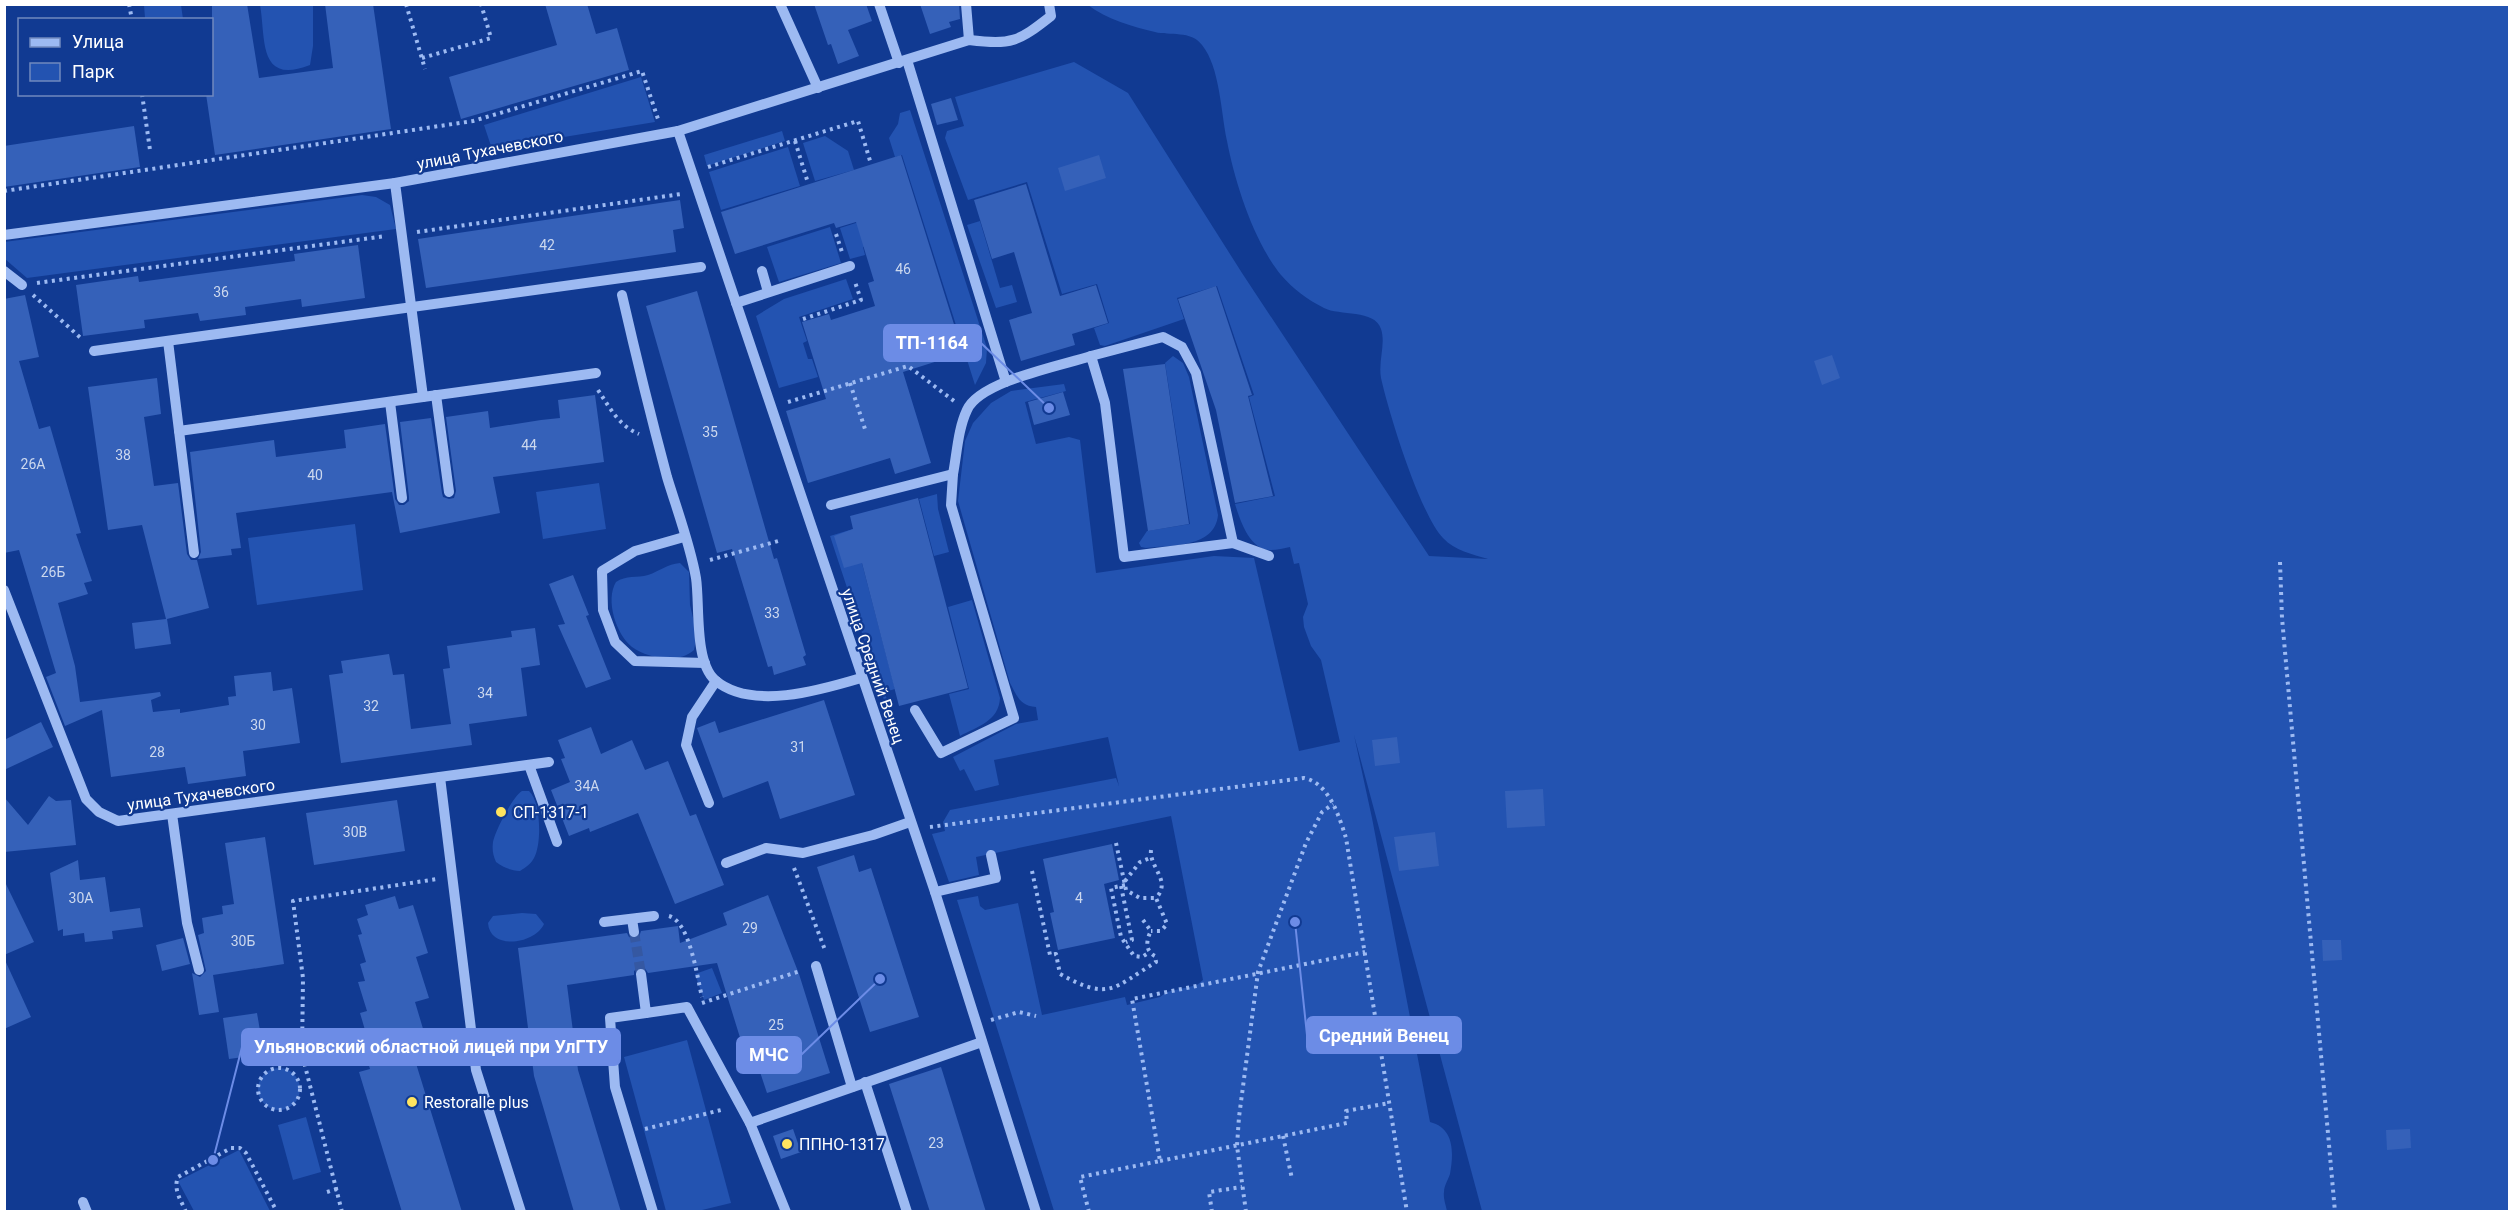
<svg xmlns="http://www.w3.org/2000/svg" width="2514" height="1216" viewBox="0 0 2514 1216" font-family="Roboto,sans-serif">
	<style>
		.green { fill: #2353b1 }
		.building { fill: #3561b9 }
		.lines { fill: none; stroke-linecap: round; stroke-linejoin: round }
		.minor-tunnel { stroke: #3558a2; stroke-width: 10; stroke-dasharray: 10 5; stroke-linecap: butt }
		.path { stroke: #9dbaf2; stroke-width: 4; stroke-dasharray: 3 4.5; stroke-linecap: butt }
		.minor { stroke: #9dbaf2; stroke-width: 10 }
		.poi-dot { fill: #ffe45f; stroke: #113a92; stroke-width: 2 }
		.labels { text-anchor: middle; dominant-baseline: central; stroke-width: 4.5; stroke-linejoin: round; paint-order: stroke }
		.number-label { font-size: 14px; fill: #ccd8ee }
		.street-label { font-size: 16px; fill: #fff; stroke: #113a92 }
		.poi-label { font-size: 16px; fill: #fff; stroke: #113a92; text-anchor: start }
		.leader { fill: none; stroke: #6c8ce6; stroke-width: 2 }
		.callout-dot { fill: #6c8ce6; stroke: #113a92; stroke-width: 2 }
		.callout { fill: #6c8ce6; stroke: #6c8ce6; stroke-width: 2 }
		.callout-label { font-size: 18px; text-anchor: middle; font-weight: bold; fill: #fff }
	</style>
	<rect width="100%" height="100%" fill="#113a92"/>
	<g class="green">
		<path d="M144,5H181L183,19H138L145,18Z"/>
		<path d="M260,5H313V46L310,65C257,86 266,37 260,5Z"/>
		<path d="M1088,5H2509V1211H1482L1354,735L1372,818L1430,1122C1454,1128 1454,1152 1450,1174C1448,1180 1444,1186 1444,1192C1443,1198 1446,1206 1447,1211H1054L957,900L978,896L980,906L985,910L1018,903L1042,1015L1125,997L1127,1005L1160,997L1167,992L1197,985L1203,980L1171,816L976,857L979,875L949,882L932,834L945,831L943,822L950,810L1116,778L1119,786L1108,737L994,760L999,785L975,791L964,769L960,771L953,757L1016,724L1038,720L1036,707C1020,706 1017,696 1010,683L958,501L965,441L973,423L991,403L1011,391L1064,384L1066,391L1025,402L1036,444L1069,437L1080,440L1096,573L1214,556L1254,558L1299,751L1340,742L1321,660L1311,646L1304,627L1303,617L1308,604L1299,563L1294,564L1290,547C1284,548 1277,550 1271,550C1250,551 1240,520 1235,504L1275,496L1249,397L1254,395L1217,286L1177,298L1184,319L1105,346L1100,345L1094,328L1109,323L1097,284L1062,294L1027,182L968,200L945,138L947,131L964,126L955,97L1074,62L1128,93L1242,273L1429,556L1488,559C1472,554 1455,551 1443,538C1420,514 1389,414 1381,378C1378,361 1386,344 1381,329C1375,309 1339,316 1324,308C1308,300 1293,289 1281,275C1254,242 1235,183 1227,141C1221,113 1220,67 1202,45C1191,30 1170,36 1155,32C1134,27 1106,19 1088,5Z"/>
		<path d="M641,77L655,122L492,149L484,125Z"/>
		<path d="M910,110L987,348L986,363L975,385L902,155L895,157L889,138L898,124L900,113Z"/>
		<path d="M782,131L785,141L707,166L704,155Z"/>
		<path d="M825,136L848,151L854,170L815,181L803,143Z"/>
		<path d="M788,147L800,186L721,210L709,172Z"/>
		<path d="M362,195L376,197L390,205L396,229L27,278L5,259L4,242Z"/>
		<path d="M875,217L882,241L863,247L865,255L850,259L840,228Z"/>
		<path d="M980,221L1000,288L1012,285L1017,302L996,308L967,225Z"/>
		<path d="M830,227L841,263L779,282L767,247Z"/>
		<path d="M846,279L853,299L799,317L807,341L803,343L808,359H812L818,377L779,388L756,316L784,299Z"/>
		<path d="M1173,356L1183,363L1189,377L1218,515C1215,548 1171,545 1146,548L1141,547L1139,543L1147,531L1190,524L1165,363Z"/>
		<path d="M599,483L606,529L543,539L536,492Z"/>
		<path d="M937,494L938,509L949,552L934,556L919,499Z"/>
		<path d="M355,524L363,590L257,605L248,538Z"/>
		<path d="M853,529L895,689L885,692L889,709L885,703L830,536Z"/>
		<path d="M680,563L689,572L690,605L697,635L694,650C679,664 649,659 632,647C616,634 605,600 616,582C626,575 637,578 648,575C660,571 667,564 680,563Z"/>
		<path d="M972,600L1000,698C999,721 977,727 960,736L949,694L969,689L948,607Z"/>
		<path d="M522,791H529C541,801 542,844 534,858C531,864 526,867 520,871C510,870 504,868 496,862C493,855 492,850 493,842C495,831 513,796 522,791Z"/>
		<path d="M522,913L536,914L544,924C535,944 490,951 488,923L493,916Z"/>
		<path d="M712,968L722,993L704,1000L695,974Z"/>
		<path d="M687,1040L731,1203L698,1211H666L624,1057Z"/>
		<circle cx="279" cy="1089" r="21"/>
		<path d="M306,1117L321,1172L293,1180L278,1125Z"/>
		<path d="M239,1150L270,1211H194L178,1181Z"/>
	</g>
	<g class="building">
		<path d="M212,4H247L259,78L333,68L325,4H373L391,129L215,155L206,94H212Z"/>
		<path d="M545,4H587L596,34L617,28L629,70L461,119L449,77L557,45Z"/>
		<path d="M814,4H866L872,21L848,30L859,56L838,64L831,44L828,45Z"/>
		<path d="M920,4H959L960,19L949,22L951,27L930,34Z"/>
		<path d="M951,98L958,120L937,125L931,104Z"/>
		<path d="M134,126L140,167L4,187V146Z"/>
		<path d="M901,155L963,353L903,372L931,463L895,474L890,458L808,483L786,411L826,399L802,322L829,314L831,320L875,306L868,283L874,281L856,222L836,228L834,223L735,254L721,212Z"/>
		<path d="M1099,155L1106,178L1065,191L1058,168Z"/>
		<path d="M1026,184L1060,296L1096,285L1108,323L1072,334L1075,345L1021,361L1009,320L1032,313L1014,252L992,259L974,200Z"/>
		<path d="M680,200L684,228L673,230L676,252L426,288L418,239Z"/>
		<path d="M358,245L365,298L302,307L301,299L245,307L246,315L200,321L198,313L144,320L145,328L83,336L76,285L138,276L139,282L295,261L294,254Z"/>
		<path d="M1216,286L1252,395L1248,396L1273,496L1235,503L1216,410L1178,299Z"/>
		<path d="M697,291L774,559L777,558L806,655L803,657L806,665L774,675L772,666L768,667L732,549L717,553L646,306Z"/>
		<path d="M25,295L39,357L19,361L39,429L50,426L81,533L76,534L92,581L84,583L88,594L58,603L75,666L80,702L160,692L161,696L151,700L153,712L180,709V713L229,705L228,697L236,696L234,676L271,672L273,691L292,688L300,743L243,751L246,776L188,784L185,767L111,777L102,710L65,726L46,677L56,673L19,550L4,553V299Z"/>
		<path d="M1832,355L1840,378L1822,385L1814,361Z"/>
		<path d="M1165,364L1189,524L1148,531L1123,369Z"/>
		<path d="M157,378L161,414L144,417L154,486L178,483L187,554L191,560H197L209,608L167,619L171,644L135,649L132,623L166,619L142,525L108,530L88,387Z"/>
		<path d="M1063,392L1070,415L1034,425L1028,402Z"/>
		<path d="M595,395L604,462L493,477L500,513L400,533L392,492L236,513L241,548L231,549L232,555L198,559L201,552L190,452L274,440L276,457L346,448L344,430L385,424L395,499L399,505H404L409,501V497L400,422L431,418L442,493L443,497L449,499L454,498L456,491L446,417L488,411L490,428L541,420L560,418L558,400Z"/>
		<path d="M918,498L968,688L899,706L862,563L844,568L834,536L853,529L850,516Z"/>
		<path d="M573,575L589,615L586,616L611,679L586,688L558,625L565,624L549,584Z"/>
		<path d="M535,628L540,665L521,668L527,716L469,724L472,745L341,763L329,675L343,673L341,661L389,654L393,675L404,674L411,729L451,724L443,669L450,668L447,646L512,637L511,631Z"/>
		<path d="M824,700L855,795L780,819L768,781L723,798L697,728L715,721L719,733Z"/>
		<path d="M41,722L53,747L4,770V740Z"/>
		<path d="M591,727L601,754L632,740L645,770L668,761L690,816L696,814L724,885L675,904L638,813L590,832L589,828L569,836L551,790L570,782L561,759L565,758L558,740Z"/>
		<path d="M1397,737L1400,763L1375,766L1372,740Z"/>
		<path d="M1543,789L1545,826L1507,828L1505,791Z"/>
		<path d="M49,796L56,801L71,800L76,845L4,852V797L28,825Z"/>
		<path d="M397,800L405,851L314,865L306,813Z"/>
		<path d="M1435,832L1439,866L1399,871L1394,837Z"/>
		<path d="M265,837L284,964L213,975L219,1012L199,1015L192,973L200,977L206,971L198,935L204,933L202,918L223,914L222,906L234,904L225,843Z"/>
		<path d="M1112,844L1119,880L1104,884L1115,938L1058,950L1050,913L1054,912L1043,859Z"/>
		<path d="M854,855L859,872L871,868L919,1017L870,1032L817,867Z"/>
		<path d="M78,860L80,880L105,877L110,912L140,908L143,927L112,931L113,939L85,942L84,933L63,936V929L58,931L50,873Z"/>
		<path d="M4,880L34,942L4,955Z"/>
		<path d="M768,895L799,974L830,1073L767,1093L754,1054L746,1057L717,963L648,973L644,967H639L634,971V975L567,985L578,1070L621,1212H574L534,1076L518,948L627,933L629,937L635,939L639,937L641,931L678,926L680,943L727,925L723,913Z"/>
		<path d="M395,896L399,909L413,905L428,953L416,957L429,998L415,1002L430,1052L414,1057L462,1212H402L359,1072L370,1069L359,1032L365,1030L360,1013L367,1011L358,982L365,981L360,964L366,962L358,935L362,934L357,919L368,915L365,905Z"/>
		<path d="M183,938L190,964L162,971L156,945Z"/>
		<path d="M2322,940H2341L2342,960L2323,961Z"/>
		<path d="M4,958L31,1017L4,1029Z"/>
		<path d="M257,1013L264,1054L229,1059L223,1018Z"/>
		<path d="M941,1067L986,1212H930L889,1084Z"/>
		<path d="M793,1129L801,1152L781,1159L773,1136Z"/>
		<path d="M2410,1129L2411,1148L2387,1150L2386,1130Z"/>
	</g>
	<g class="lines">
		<path class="minor-tunnel" d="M634,932L641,974"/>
		<g class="path">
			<path d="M129,4L132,20"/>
			<path d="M406,4L425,69"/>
			<path d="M422,58L491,38L481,4"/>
			<path d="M142,94L150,150"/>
			<path d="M795,141L808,183"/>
			<path d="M708,167L858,121L871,164"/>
			<path d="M4,191L473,121L642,71L658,119"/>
			<path d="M417,232L681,194"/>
			<path d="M836,234L842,252"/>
			<path d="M37,283L386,236"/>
			<path d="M33,295L83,340"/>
			<path d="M803,319L861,300L855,282"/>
			<path d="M850,383L865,429"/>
			<path d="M598,390C610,408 619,426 639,434"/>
			<path d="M788,402L908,366L954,401"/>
			<path d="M710,560L782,540"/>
			<path d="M2280,562L2282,618L2335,1212"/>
			<path d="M930,827L1304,778C1329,783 1339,816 1346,838L1407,1212"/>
			<path d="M1116,843L1126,890L1140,898H1156"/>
			<path d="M1151,850C1149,867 1172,881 1156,898L1167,924L1161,931H1151"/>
			<path d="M794,868L825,950"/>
			<path d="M1032,871L1050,955L1056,954L1060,974C1109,1001 1112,989 1156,962L1155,956C1145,951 1146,940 1151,931"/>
			<path d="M1125,881L1140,862L1150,858"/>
			<path d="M1125,885L1111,888L1121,937L1134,956L1142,957L1150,952"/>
			<path d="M1121,886L1132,940L1126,942"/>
			<path d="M669,916C690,922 697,977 702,997"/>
			<path d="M1143,920L1151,931"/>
			<path d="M702,1003L800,971"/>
			<path d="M991,1020L1019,1012L1036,1016"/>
			<circle cx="279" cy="1089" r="21"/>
			<path d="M645,1129L725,1109"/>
			<path d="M1283,1136L1292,1179"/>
			<path d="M1160,1161L1347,1123L1346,1111L1389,1103"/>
			<path d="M327,1192L337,1189"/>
			<path d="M186,1212C181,1200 173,1190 178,1177L231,1148H240L246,1153L277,1212"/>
			<path d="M342,1212L302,1054L303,978L293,901L437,879"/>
			<path d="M1089,1212L1080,1177L1160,1161L1132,999L1365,952"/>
			<path d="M1212,1212L1209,1192L1242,1187"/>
			<path d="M1246,1212L1237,1146L1239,1117L1258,972L1306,843L1322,812L1333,804"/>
		</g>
		<g class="minor">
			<path d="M780,4L818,88"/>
			<path d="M879,4L899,63"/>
			<path d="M966,4L969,40"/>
			<path d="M907,60L1006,382"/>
			<path d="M678,131L935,892L1036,1212"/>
			<path d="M395,183L423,397L596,373"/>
			<path d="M4,235L395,183L678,131L969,40C1012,45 1018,42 1051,16L1049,4"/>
			<path d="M4,271L22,285"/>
			<path d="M762,271L768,292"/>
			<path d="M622,295C636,356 651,417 667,477C677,510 690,544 696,578C700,604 694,662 715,680C751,711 821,690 861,678"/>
			<path d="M736,303L850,266"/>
			<path d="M168,341L194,553"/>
			<path d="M94,351L701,267"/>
			<path d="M1091,356L1163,337L1182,347L1196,373L1233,543L1269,556"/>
			<path d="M436,395L449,492"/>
			<path d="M390,402L402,498"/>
			<path d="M179,431L423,397"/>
			<path d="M953,474C957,453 958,429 967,410C980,381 1060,366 1091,356L1105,403L1124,557L1233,543"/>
			<path d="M831,505L953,474L951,505L1014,718L941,753L915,710"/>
			<path d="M684,537L635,551L602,571L603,610L615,642L635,661L705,663"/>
			<path d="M4,590L86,799L99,812L118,821L549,762"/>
			<path d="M529,765L557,842"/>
			<path d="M440,777L476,1070L521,1212"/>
			<path d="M709,803L686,745L692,717L716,681"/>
			<path d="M172,814L187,923L199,970"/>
			<path d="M726,863L766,848L803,853L873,835L910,822"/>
			<path d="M935,892L996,878L991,855"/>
			<path d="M632,919L634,932"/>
			<path d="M604,922L654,916"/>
			<path d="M816,966L852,1087"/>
			<path d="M641,974L646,1013L687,1007L750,1123L982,1042"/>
			<path d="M646,1013L610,1018L615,1087L653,1212"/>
			<path d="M865,1082L907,1212"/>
			<path d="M750,1123L786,1212"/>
			<path d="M83,1202L87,1212"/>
		</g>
	</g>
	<g class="poi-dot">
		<circle cx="501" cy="812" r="6"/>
		<circle cx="412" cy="1102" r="6"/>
		<circle cx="787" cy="1144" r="6"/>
	</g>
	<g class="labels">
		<g class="number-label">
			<text x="547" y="245">42</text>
			<text x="903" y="269">46</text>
			<text x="221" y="292">36</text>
			<text x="710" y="432">35</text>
			<text x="529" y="445">44</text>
			<text x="123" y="455">38</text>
			<text x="33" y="464">26А</text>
			<text x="315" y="475">40</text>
			<text x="53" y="572">26Б</text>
			<text x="772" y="613">33</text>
			<text x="485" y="693">34</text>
			<text x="371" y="706">32</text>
			<text x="258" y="725">30</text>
			<text x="798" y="747">31</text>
			<text x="157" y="752">28</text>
			<text x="587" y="786">34А</text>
			<text x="355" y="832">30В</text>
			<text x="81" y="898">30А</text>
			<text x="1079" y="898">4</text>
			<text x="750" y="928">29</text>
			<text x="243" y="941">30Б</text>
			<text x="776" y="1025">25</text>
			<text x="936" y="1143">23</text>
		</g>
		<g class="street-label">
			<text transform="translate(490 150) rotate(-11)">улица Тухачевского</text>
			<text transform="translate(873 666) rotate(71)">улица Средний Венец</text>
			<text transform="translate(201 795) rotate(-8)">улица Тухачевского</text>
		</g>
		<g class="poi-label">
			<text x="513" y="812">СП-1317-1</text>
			<text x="424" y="1102">Restoralle plus</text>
			<text x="799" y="1144">ППНО-1317</text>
		</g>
	</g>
	<path class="leader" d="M1049 408L981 343M1295 922L1307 1035M213 1160L242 1047M880 979L801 1055"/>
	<g class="callout-dot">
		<circle cx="1049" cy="408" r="6"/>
		<circle cx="1295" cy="922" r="6"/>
		<circle cx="213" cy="1160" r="6"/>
		<circle cx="880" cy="979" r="6"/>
	</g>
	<g class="callout">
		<rect x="884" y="325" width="97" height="36" rx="6"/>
		<rect x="1307" y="1017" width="154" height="36" rx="6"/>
		<rect x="242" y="1029" width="378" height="36" rx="6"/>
		<rect x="737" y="1037" width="64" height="36" rx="6"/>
	</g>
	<g class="callout-label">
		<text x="932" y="349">ТП-1164</text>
		<text x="1384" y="1042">Средний Венец</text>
		<text x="431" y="1053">Ульяновский областной лицей при УлГТУ</text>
		<text x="769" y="1061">МЧС</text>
	</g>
	<rect width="2514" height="1216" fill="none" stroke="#ffffff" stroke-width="12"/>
	<rect x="18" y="18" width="195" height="78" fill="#113a92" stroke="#7089be" stroke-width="1.5"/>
	<rect x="30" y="38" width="30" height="9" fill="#9dbaf2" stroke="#7089be" stroke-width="1.5"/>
	<text x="72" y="48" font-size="18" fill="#ffffff">Улица</text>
	<rect x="30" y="63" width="30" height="18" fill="#2353b1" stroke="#7089be" stroke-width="1.5"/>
	<text x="72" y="78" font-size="18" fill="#ffffff">Парк</text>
</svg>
